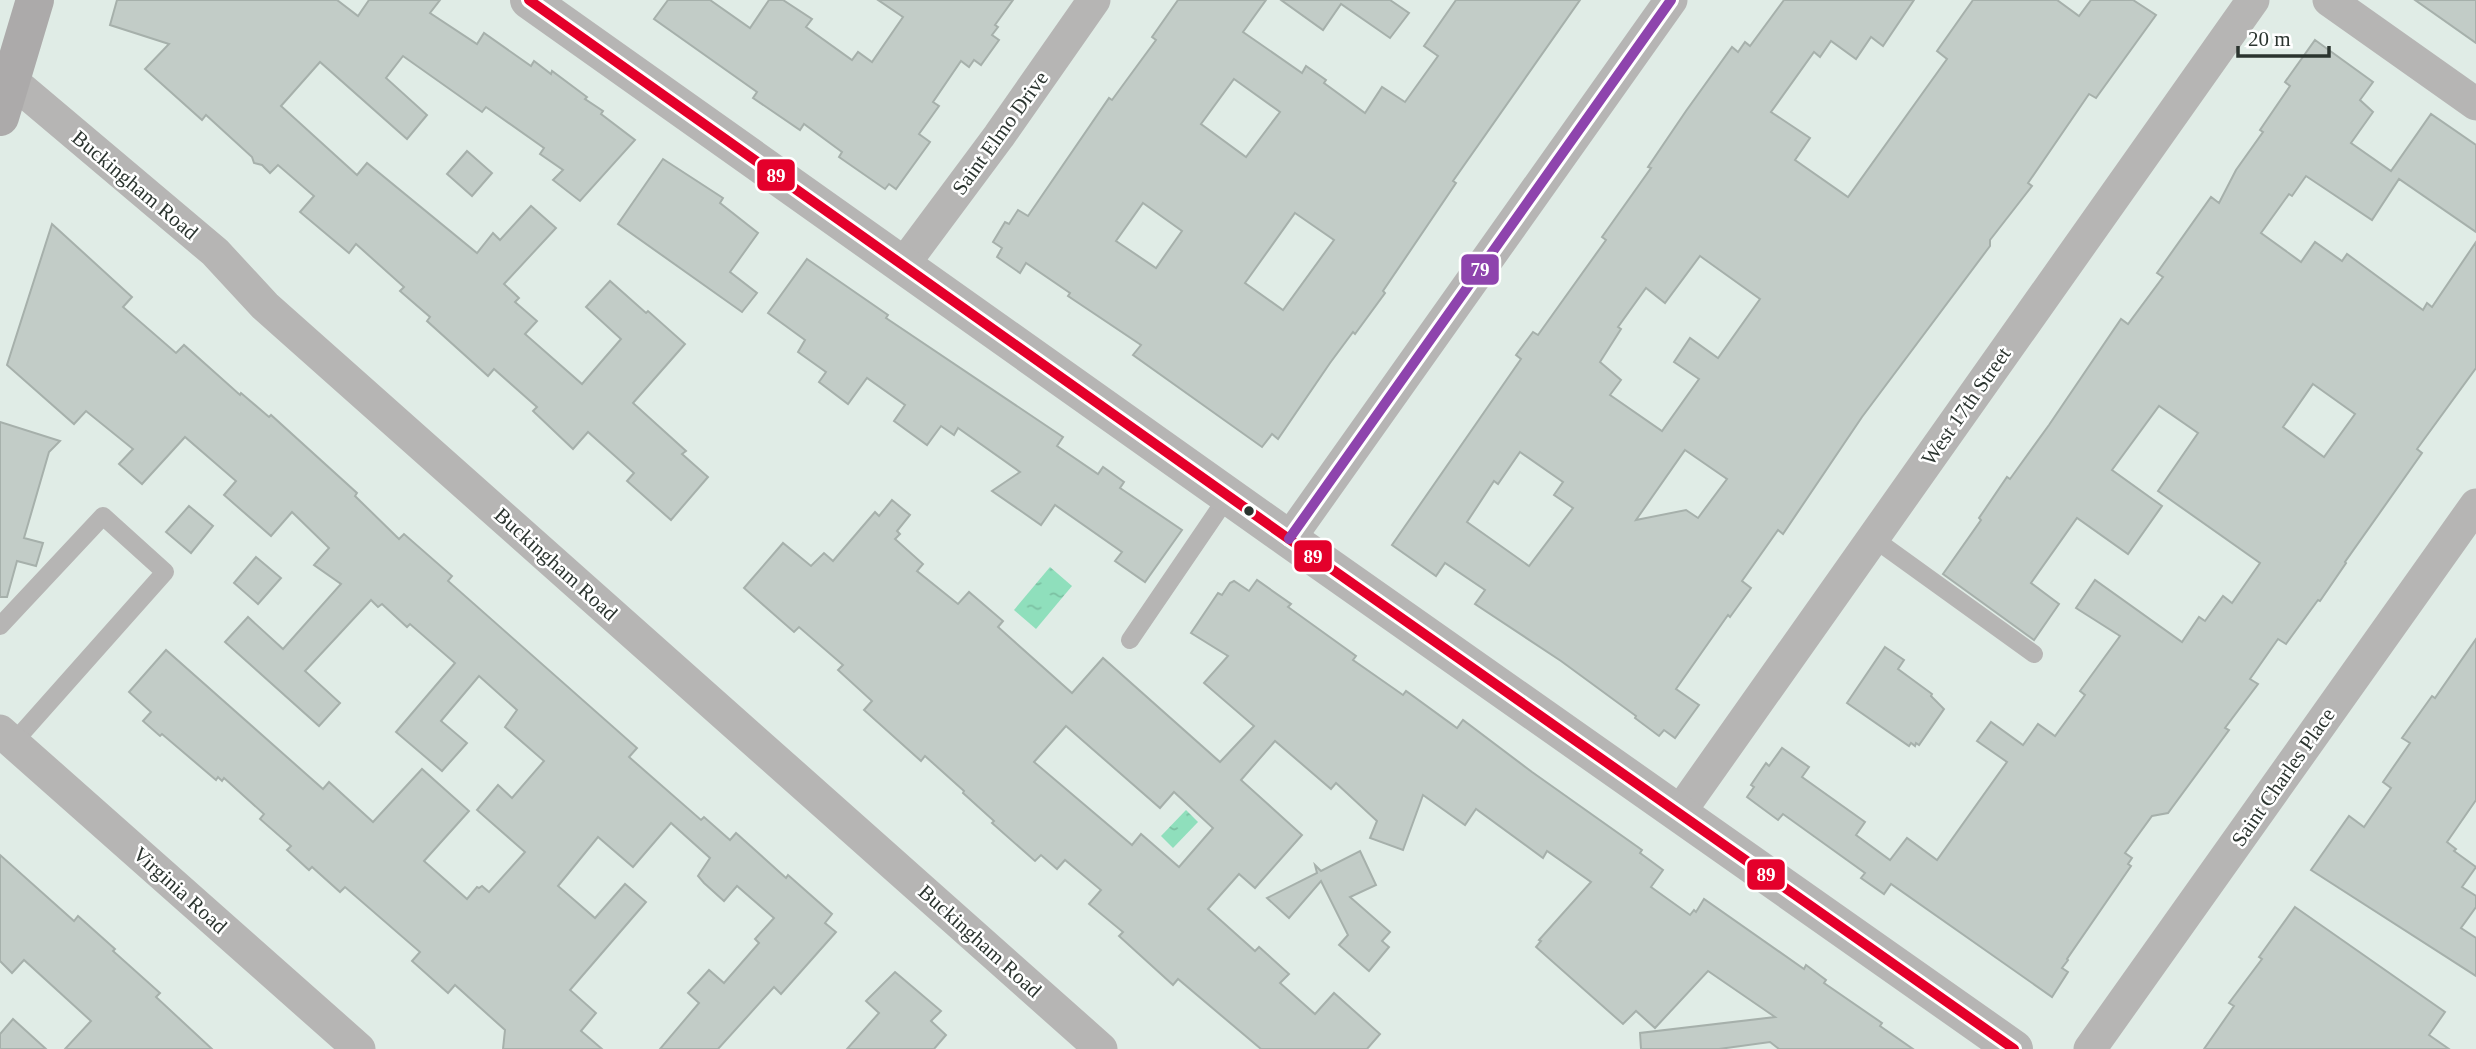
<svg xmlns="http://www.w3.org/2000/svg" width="2476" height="1049" viewBox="0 0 2476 1049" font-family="Georgia,serif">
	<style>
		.water { fill: url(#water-ripples) }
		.building { fill: #c2ccc7; stroke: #a6b0ab; stroke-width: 2; fill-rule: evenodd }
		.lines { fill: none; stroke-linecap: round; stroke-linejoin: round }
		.service { stroke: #b6b5b4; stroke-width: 18 }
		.minor { stroke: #b6b5b4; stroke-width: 33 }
		.tertiary { stroke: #b6b5b4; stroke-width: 38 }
		.secondary { stroke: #acaaaa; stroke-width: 38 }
		.bus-1-casing { stroke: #fff; stroke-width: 16 }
		.bus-2-casing { stroke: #fff; stroke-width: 16 }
		.bus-1 { stroke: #e4002b; stroke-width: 10 }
		.bus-2 { stroke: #8e44ad; stroke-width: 10 }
		.bus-dot { fill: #2b342f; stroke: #fff; stroke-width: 2.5 }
		.labels { text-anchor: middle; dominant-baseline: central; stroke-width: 5; stroke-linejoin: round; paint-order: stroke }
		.street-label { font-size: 21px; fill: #2b342f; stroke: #fff }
		.line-badge { stroke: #fff; stroke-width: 2.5 }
		.badge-label { font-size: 19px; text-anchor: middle; font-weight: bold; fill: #fff }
	</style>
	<defs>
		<pattern id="water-ripples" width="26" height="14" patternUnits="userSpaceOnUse" patternTransform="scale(1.75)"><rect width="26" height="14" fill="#8fdfbc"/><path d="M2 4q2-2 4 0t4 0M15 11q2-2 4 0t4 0" fill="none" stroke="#7cc0a2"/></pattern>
	</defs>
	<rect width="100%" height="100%" fill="#e0ece6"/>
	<g class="water">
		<path d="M1050,567L1072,586L1036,629L1014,610Z"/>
		<path d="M1186,810L1198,822L1173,848L1161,836Z"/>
	</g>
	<g class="building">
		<path d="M117,0H337L358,16L369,0H440L430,13L477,44L484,33L531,66L534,61L551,74L552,71L587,97L585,99L603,111L601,114L635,140L580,201L553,180L563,170L540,154L544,148L486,107L482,112L403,56L386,78L427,115L407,139L320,62L281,106L357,175L367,163L477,253L493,233L500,240L531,206L556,228L504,284L519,298L515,302L537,321L525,334L582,384L621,339L586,307L610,281L646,313L648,311L685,344L633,403L686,451L682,454L708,477L671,520L627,481L634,473L588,432L573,449L533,411L537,407L494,369L488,376L427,321L430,317L400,291L404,287L356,244L349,253L300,212L314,196L278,165L270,173L262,165L254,163L252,157L206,115L202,120L145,69L169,44L110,25Z"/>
		<path d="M668,0H710L750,28L769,0H783L812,19L806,27L852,60L858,52L872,62L903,17L878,0H1013L995,25L998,27L992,35L999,40L981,65L974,60L969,67L961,61L933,102L939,106L919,134L930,142L896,189L889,184L885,189L839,157L842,152L804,124L800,130L753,98L757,92L654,19Z"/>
		<path d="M1178,0H1266L1243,32L1302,73L1306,66L1326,80L1324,83L1365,113L1382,87L1405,102L1438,56L1424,46L1456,0H1580L1453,181L1456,183L1383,291L1385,293L1355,334L1353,332L1330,363L1278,439L1272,434L1262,447L1133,355L1141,345L1068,296L1070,293L1026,263L1020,273L997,257L1002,248L993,242L1005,222L1009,224L1018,210L1028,216L1109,98L1112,100L1156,40L1152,37ZM1234,79L1280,112L1246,157L1201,124ZM1143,203L1182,231L1156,268L1116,241ZM1295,213L1334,240L1283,310L1245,283Z"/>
		<path d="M1281,0H1390L1409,13L1390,38L1341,4L1323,30Z"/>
		<path d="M1784,0H1914L1883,46L1871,37L1856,59L1831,41L1820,57L1814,52L1771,112L1810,138L1795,160L1848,197L1947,59L1937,51L1973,0H2057L2079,16L2091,0H2133L2156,15L2096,98L2089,94L2028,183L2032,186L1990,240V246L1862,417L1783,534L1778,530L1742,581L1751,588L1730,617L1728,615L1676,689L1699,705L1675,738L1664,730L1659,736L1635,718L1636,716L1561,661L1475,604L1485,590L1445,563L1436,576L1392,545L1521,359L1516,355L1533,332L1538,335L1606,240L1602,237L1651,168L1648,167L1686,111L1732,47L1738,52L1745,42L1750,46ZM1700,256L1760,299L1718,358L1690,338L1674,362L1699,379L1662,431L1610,395L1621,380L1600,362L1621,329L1618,327L1646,288L1665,303ZM1685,450L1727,479L1698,518L1686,510L1636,520ZM1520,452L1563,482L1554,495L1573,508L1529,566L1467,522L1494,481L1498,484Z"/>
		<path d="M2415,0H2476V43Z"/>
		<path d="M2315,40L2373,82L2360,100L2373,112L2351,143L2391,171L2431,114L2476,145V232L2399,179L2372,220L2306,176L2292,196L2289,194L2261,233L2301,262L2315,242L2342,261L2347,254L2423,310L2427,303L2432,307L2476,242V368L2417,449L2422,453L2345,562L2346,563L2320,601L2318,600L2286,644L2278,639L2250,679L2258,684L2225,728L2229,730L2207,760L2168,813L2152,816L2125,853L2132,858L2128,864L2131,866L2067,959L2068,960L2062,968L2068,972L2052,997L1891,884L1884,894L1861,878L1865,873L1783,814L1778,820L1747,797L1754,787L1751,785L1766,763L1769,766L1782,748L1809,767L1802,777L1865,822L1856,835L1890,860L1907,838L1937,860L2007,762L1977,741L1991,722L2023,745L2038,724L2055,736L2085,695L2080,691L2120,636L2076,608L2095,580L2182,642L2199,617L2205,621L2223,596L2232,603L2260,563L2158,491L2198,433L2159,406L2112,470L2162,506L2128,554L2077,518L2031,583L2059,604L2034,640L1943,574L1981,520L1979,518L2007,477L2010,479L2049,425L2121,319L2128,324L2163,277L2157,273L2211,197L2219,203L2236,170L2263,132L2260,130L2290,86L2285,82ZM2313,384L2355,414L2324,457L2283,427Z"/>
		<path d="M467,151L492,173L472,196L447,174Z"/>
		<path d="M663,159L723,198L720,203L758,233L730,272L757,293L742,312L618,224Z"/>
		<path d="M52,224L132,297L123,307L176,353L184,345L240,395L241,393L269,417L271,415L357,493L355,496L399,539L404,534L452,576L448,581L637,748L629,757L701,820L704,817L730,840L736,833L786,878L788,875L832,914L825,923L836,932L781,994L774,987L718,1049H660L699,1003L688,993L709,970L724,983L759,943L755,939L774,918L737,886L724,901L704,883L698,876L710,858L671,823L633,867L598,837L558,886L595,918L625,884L646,902L570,990L596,1013L581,1031L602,1049H503L505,1030L455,985L448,993L412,961L420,952L345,887L340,892L312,867L309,870L287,850L291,846L260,819L264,814L224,778L222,781L218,777L216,780L162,734L160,736L143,721L151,712L129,692L166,650L323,789L329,782L373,822L422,769L469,811L424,861L467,899L477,887L479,888L482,886L489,892L525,852L477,810L498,785L512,798L544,761L505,727L517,710L479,676L441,721L467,743L442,771L396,732L455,663L410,624L407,627L382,604L378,607L371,600L305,671L340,703L319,726L225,642L248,617L283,649L341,584L314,565L329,548L292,512L271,536L224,495L236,481L185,437L142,484L119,464L133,449L86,411L74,424L7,365Z"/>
		<path d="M807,259L888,315L886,318L1063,437L1057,446L1098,474L1103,467L1124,482L1120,488L1182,530L1145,582L1115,561L1122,552L1055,505L1041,525L992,491L1020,472L958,428L954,435L941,426L927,445L894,421L905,405L867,378L848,404L819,382L826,372L798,352L805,340L768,313Z"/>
		<path d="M0,422L60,441L49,452L24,538L43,543L36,566L17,561L7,597H0Z"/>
		<path d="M892,500L910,515L897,531L900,534L895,539L923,564L917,571L958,604L969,592L1003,621L998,627L1072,693L1103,658L1220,762L1254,726L1204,683L1228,656L1191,633L1218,593L1222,595L1230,583L1234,581L1249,591L1257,580L1291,604L1288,607L1356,656L1353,660L1403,695L1406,691L1457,728L1463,720L1532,772L1642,850L1640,853L1663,870L1651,887L1690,915L1694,910L1696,912L1704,899L1804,969L1806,965L1826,980L1824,983L1882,1023L1880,1026L1913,1049H1779L1770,1042L1719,1049H1641L1640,1033L1775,1017L1708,971L1655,1028L1636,1011L1623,1024L1536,947L1541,941L1539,940L1591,882L1547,851L1543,858L1476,809L1465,825L1423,795L1403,850L1370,838L1377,821L1336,783L1331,789L1275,741L1241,780L1302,835L1255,888L1239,874L1208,909L1255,951L1259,947L1289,974L1280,983L1315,1014L1334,993L1380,1034L1367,1049H1261L1178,979L1173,985L1119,936L1123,932L1089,904L1101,890L1065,860L1057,869L1041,855L1035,861L992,823L994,821L963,793L964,791L925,756L921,761L864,710L872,701L838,670L843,665L799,627L794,632L744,588L783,543L811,566L824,553L833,561L875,512L879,516ZM1066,726L1160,808L1174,792L1213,828L1179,867L1141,834L1132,845L1034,762Z"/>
		<path d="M189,506L213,526L191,553L166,532Z"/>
		<path d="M256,557L281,578L258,604L234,583Z"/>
		<path d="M2476,639V800L2447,842L2456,849L2454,851L2476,867L2462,887L2476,896V907L2461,928L2476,938V976L2311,870L2349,816L2364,827L2391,788L2383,782L2410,743L2402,738L2432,696L2435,698Z"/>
		<path d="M1885,647L1904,660L1898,669L1932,694L1931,696L1944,709L1919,745L1916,743L1915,746L1911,743L1909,746L1847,703Z"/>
		<path d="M1360,851L1376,885L1350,897L1390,932L1382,941L1389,947L1369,971L1339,945L1348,935L1321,881L1289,918L1267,898L1317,873L1315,865L1321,871Z"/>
		<path d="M0,855L74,921L78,916L115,949L113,951L160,993L156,997L212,1049H65L91,1021L24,960L12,973L0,961Z"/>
		<path d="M2295,907L2445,1012L2429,1035L2449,1049H2204L2234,1006L2229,1003L2262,959L2259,957Z"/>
		<path d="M895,972L941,1011L931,1021L946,1035L934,1049H847L879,1013L866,1001Z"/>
		<path d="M13,1019L46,1049H0V1034Z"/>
	</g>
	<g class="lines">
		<g class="service">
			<path d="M1873,538L2034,654"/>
			<path d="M0,626L103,516L165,572L13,743"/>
			<path d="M1130,640L1228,496"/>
		</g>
		<g class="minor">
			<path d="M2329,0L2476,104"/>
			<path d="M11,80L215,252L265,306L1101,1049"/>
			<path d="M903,265L999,136L1094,0"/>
			<path d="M1289,539L1671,0"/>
			<path d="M0,731L359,1049"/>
			<path d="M1679,813L2253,0"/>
			<path d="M2090,1049L2476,505"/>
		</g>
		<path class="tertiary" d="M529,0L1289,539L2014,1049"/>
		<path class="secondary" d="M0,117L35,0"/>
		<defs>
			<path id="bus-1" d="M529,0L1289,539L2014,1049"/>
			<path id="bus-2" d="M1289,539L1671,0"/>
		</defs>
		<use href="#bus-1" class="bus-1-casing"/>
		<use href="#bus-2" class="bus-2-casing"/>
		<use href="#bus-1" class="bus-1"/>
		<use href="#bus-2" class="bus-2"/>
	</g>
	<circle class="bus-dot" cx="1249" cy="511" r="6"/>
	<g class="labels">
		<g class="street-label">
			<text transform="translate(1000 133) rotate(-54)">Saint Elmo Drive</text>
			<text transform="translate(135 185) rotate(40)">Buckingham Road</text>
			<text transform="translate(1966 406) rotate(-55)">West 17th Street</text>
			<text transform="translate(556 564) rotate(42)">Buckingham Road</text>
			<text transform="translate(2283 777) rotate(-55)">Saint Charles Place</text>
			<text transform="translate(180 890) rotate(42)">Virginia Road</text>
			<text transform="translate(980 941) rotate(42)">Buckingham Road</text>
		</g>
	</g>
	<g class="line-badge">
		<rect x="756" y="158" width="40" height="34" rx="7" fill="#e4002b"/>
		<rect x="1460" y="253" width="40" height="33" rx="7" fill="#8e44ad"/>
		<rect x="1293" y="539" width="40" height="34" rx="7" fill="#e4002b"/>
		<rect x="1746" y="858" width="40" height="33" rx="7" fill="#e4002b"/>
	</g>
	<g class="badge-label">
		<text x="776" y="182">89</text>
		<text x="1480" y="276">79</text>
		<text x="1313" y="563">89</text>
		<text x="1766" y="881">89</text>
	</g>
	<path d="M2238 46v10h91v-10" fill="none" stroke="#2b342f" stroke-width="3.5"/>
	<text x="2248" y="46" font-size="21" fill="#2b342f" stroke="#ffffff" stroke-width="5" paint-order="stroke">20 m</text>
</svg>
